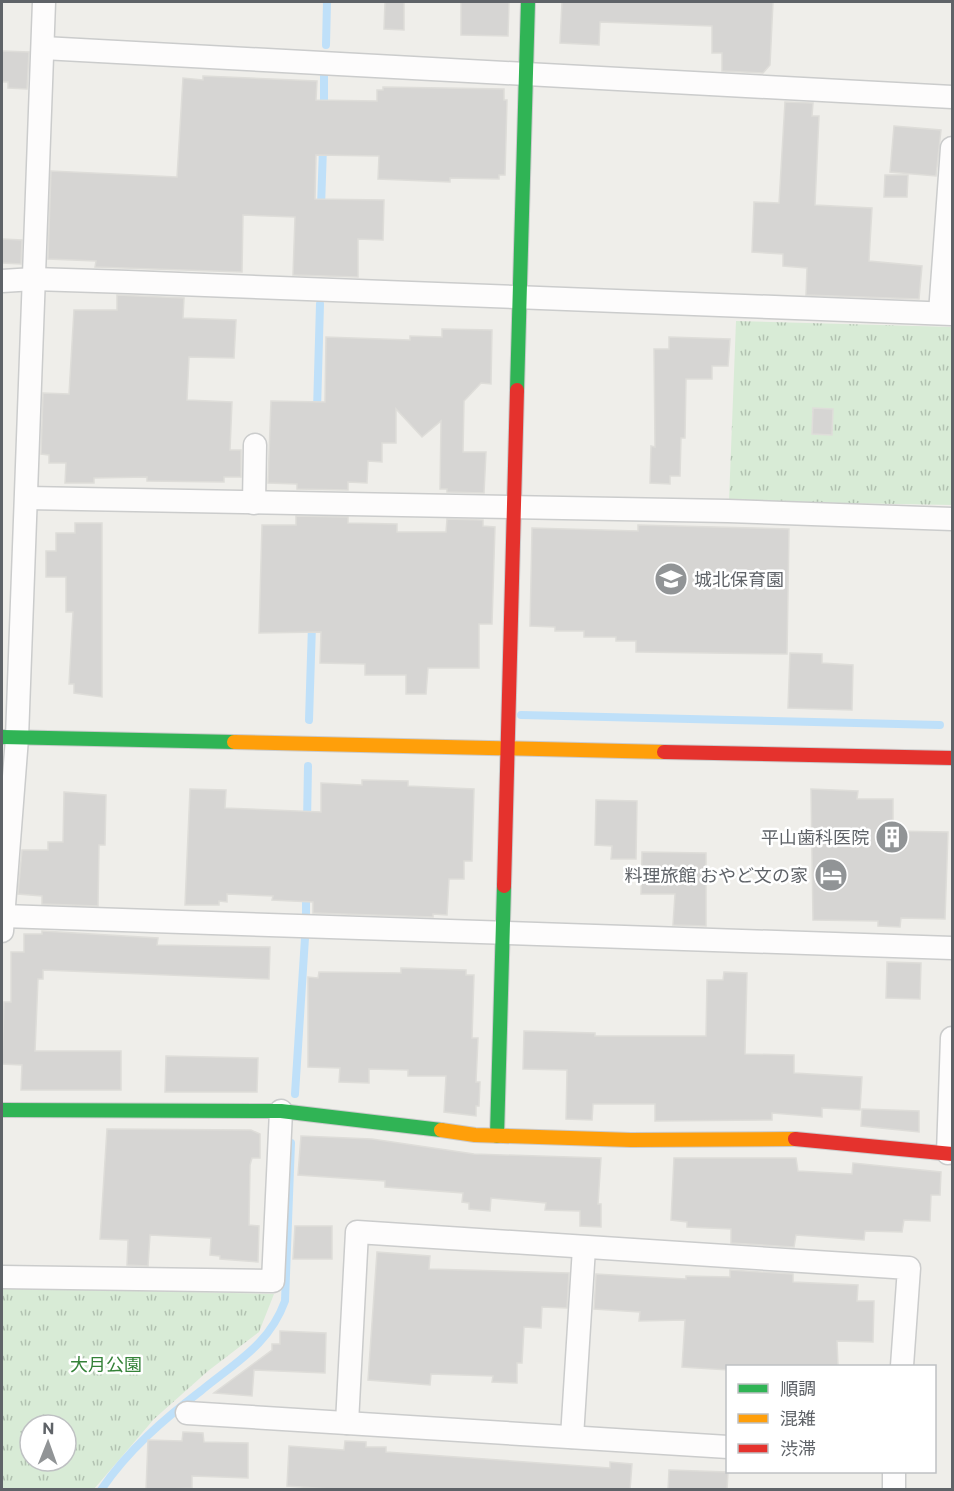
<svg xmlns="http://www.w3.org/2000/svg" width="954" height="1491" viewBox="0 0 954 1491" font-family="Commissioner,'Noto Sans JP',sans-serif">
	<style>
		.grass { fill: url(#grass-tufts); fill-rule: evenodd }
		.lines { fill: none; stroke-linecap: round; stroke-linejoin: round }
		.stream { stroke: #bfe0f9; stroke-width: 8 }
		.building { fill: #d6d5d3; stroke: #deddd9; stroke-width: 1.5 }
		.street-casing { stroke: #cbcccc; stroke-width: 25 }
		.fast-casing { stroke: #cacacb; stroke-width: 16 }
		.slow-casing { stroke: #cacacb; stroke-width: 16 }
		.jam-casing { stroke: #cacacb; stroke-width: 16 }
		.street { stroke: #fdfcfc; stroke-width: 22 }
		.fast { stroke: #30b455; stroke-width: 14 }
		.slow { stroke: #ff9f0a; stroke-width: 14 }
		.jam { stroke: #e5322d; stroke-width: 14 }
		.labels { text-anchor: middle; dominant-baseline: central; stroke-width: 5; stroke-linejoin: round; paint-order: stroke }
		.poi-label { font-size: 18px; fill: #5f6368; stroke: #fff; text-anchor: end }
		.park-label { font-size: 18px; fill: #348238; stroke: #fff }
	</style>
	<defs>
		<pattern id="grass-tufts" width="24" height="20" patternUnits="userSpaceOnUse" patternTransform="scale(1.5)"><rect width="24" height="20" fill="#d8ebd6"/><path d="M3 7l-1-3M5 7V3M7 7l1-3M15 17l-1-3M17 17v-4M19 17l1-3" fill="none" stroke="#b2c2b1"/></pattern>
	</defs>
	<rect width="100%" height="100%" fill="#efeeea"/>
	<g class="grass">
		<path d="M736,321L952,327V505L729,501Z"/>
		<path d="M2,1288L274,1294L259,1332L208,1371L154,1419L94,1489L2,1490ZM30,1425H66V1461H30Z"/>
	</g>
	<g class="lines">
		<g class="stream">
			<path d="M326,45L327,2"/>
			<path d="M324,108V74"/>
			<path d="M321,207L323,147"/>
			<path d="M317,410L320,304"/>
			<path d="M521,715L940,725"/>
			<path d="M309,720L312,625"/>
			<path d="M307,822L308,766"/>
			<path d="M306,918V894"/>
			<path d="M295,1094L305,938"/>
			<path d="M101,1490C128,1450 164,1419 202,1390C236,1362 269,1345 285,1301L291,1143"/>
		</g>
	</g>
	<g class="building">
		<path d="M385,2H404V30L384,29Z"/>
		<path d="M461,2H509L508,36L461,35Z"/>
		<path d="M562,2H773L770,65L763,73L722,71V53H712V26L600,22L599,45L560,43Z"/>
		<path d="M2,51L29,52L27,89L8,88V82H2Z"/>
		<path d="M203,76L317,81L316,100L377,101V90H383V87L504,89V100H507L505,175H499V179L450,178V182L378,179L379,156L316,155L315,199L384,200L383,240L358,239V277L293,275L295,217L243,215L242,272L95,267L96,261L48,259L51,171L177,177L183,78L203,80Z"/>
		<path d="M785,102L813,103L812,116H819L815,205L872,208L869,261L922,266L919,299L806,295L807,268L783,266V254L752,252L754,202L779,203Z"/>
		<path d="M894,126L941,130L936,176L890,172Z"/>
		<path d="M885,175H908L907,197H884Z"/>
		<path d="M2,239L22,240L21,264L2,263Z"/>
		<path d="M117,295L184,298L183,318L236,320L234,358L189,357L187,400L232,402L230,450H241V477H224V482L147,481V477L94,478V483H65L66,463H49V455L41,454L43,393L69,394L74,310H117Z"/>
		<path d="M442,329L492,330L491,384L481,383L464,401L463,452H486L484,493L447,492V489H440L441,421L422,437L396,409V443H382V462L368,461L367,483L348,482V490L297,489V484L268,483L271,401L325,402L326,337L410,340V336L442,337Z"/>
		<path d="M669,337L730,339L728,366H712V379H686L685,438H681L680,476H670V484L650,483L651,446L655,447L654,349H669Z"/>
		<path d="M813,408L833,409L832,435L812,434Z"/>
		<path d="M296,516L348,517V523L397,524V532H446L447,519L483,520V526L495,527L492,624H479V668H428L426,694H406V675H365V664L320,663L321,632L259,633L262,525H296Z"/>
		<path d="M75,523H102V697L74,693V684H69L73,612H66V577H46V551H56V533H75Z"/>
		<path d="M638,525L789,529L787,654L636,652V641H616V637H584V631H555V627L530,626L532,528L638,531Z"/>
		<path d="M790,653L822,654V663L853,665L852,710L788,708Z"/>
		<path d="M362,780L408,781V786L474,789L472,861H464V879H449L447,915L433,914V917L313,913V902L272,900L273,896L227,894V902L219,901V905H185L190,789L226,790L225,808L321,812V783L362,785Z"/>
		<path d="M811,789L858,791L857,799H893V831L948,832L945,919L901,918L900,927L878,926V921L813,920Z"/>
		<path d="M64,792L106,795L105,845H99L98,906L42,904V896L18,894L22,850H48V842H63Z"/>
		<path d="M596,800L637,801L636,859H611L612,846L595,845Z"/>
		<path d="M642,852L706,853V926L673,925L675,894H641Z"/>
		<path d="M42,931L158,938L157,945L270,947L269,979L43,970V979H38L35,1051H121V1090H21L22,1065L2,1064L4,1002H11V952H24V934H42Z"/>
		<path d="M887,962L921,963L920,999L886,998Z"/>
		<path d="M401,968L466,970V975H474L472,1038H478L476,1082H480L479,1106H476V1116L444,1112L446,1076H408V1070L369,1069V1083L339,1082L340,1068L308,1067V977L318,978L319,972L401,973Z"/>
		<path d="M724,972L747,973L745,1054L794,1055V1073L862,1077L860,1110L822,1108V1117L772,1113V1120L655,1121V1104H593L592,1120L566,1119L567,1070L523,1069L524,1031L595,1033V1036H706L707,980H723Z"/>
		<path d="M166,1056L258,1058L257,1092H165Z"/>
		<path d="M862,1109L919,1111V1132L861,1126Z"/>
		<path d="M107,1129L251,1130L260,1134V1158H252L250,1165L249,1225L259,1226L258,1262L220,1259V1256L210,1255L211,1238L150,1235L148,1266L127,1265L128,1240L100,1239Z"/>
		<path d="M301,1136L372,1139L474,1154L601,1158L598,1204H601V1227L580,1226V1211L545,1210L546,1203L491,1198L490,1211L469,1209V1203L462,1202L463,1193L385,1187V1181L298,1175Z"/>
		<path d="M674,1158H796L798,1171L852,1174L853,1163L941,1172L940,1195H931L930,1221L904,1220L902,1232L865,1231L864,1240L796,1235L794,1247L731,1243V1229L687,1227V1222L671,1220Z"/>
		<path d="M295,1226H332V1259H293Z"/>
		<path d="M377,1252L430,1256L429,1269L569,1273L567,1308L542,1307L541,1328L524,1327L522,1363H517V1383L492,1382L493,1376L431,1374L430,1385L368,1380Z"/>
		<path d="M730,1270L793,1274V1282L858,1285L857,1301H874L873,1342L837,1341L838,1366H728V1370L682,1367L685,1320L639,1321L640,1312L594,1309L596,1274L686,1279V1276L730,1277Z"/>
		<path d="M280,1331L326,1333L325,1373L254,1370L252,1396L214,1393L272,1350V1344H280Z"/>
		<path d="M183,1432L203,1433L204,1442L248,1443V1478L192,1476V1488L146,1490L148,1440L182,1441Z"/>
		<path d="M345,1441L366,1442V1447H386V1452L610,1468V1462L632,1464L630,1490H344L287,1486L289,1446L344,1450Z"/>
		<path d="M669,1470L728,1472L727,1490H668Z"/>
	</g>
	<g class="lines">
		<defs>
			<g id="street">
				<path d="M43,48L952,97"/>
				<path d="M2,281L34,279L128,282L952,314"/>
				<path d="M940,313L952,148"/>
				<path d="M27,498L728,511L952,519"/>
				<path d="M254,503L255,445"/>
				<path d="M3,916L952,948"/>
				<path d="M2,931L17,738L44,2"/>
				<path d="M948,1153L952,1038"/>
				<path d="M2,1277L273,1281L281,1111"/>
				<path d="M187,1413L728,1447"/>
				<path d="M347,1423L357,1232L909,1268L902,1366"/>
				<path d="M572,1437L584,1248"/>
				<path d="M894,1490V1472"/>
			</g>
			<g id="fast">
				<path d="M517,390L528,2"/>
				<path d="M2,737L234,742"/>
				<path d="M2,1110L281,1111L441,1130"/>
				<path d="M497,1136L504,886"/>
			</g>
			<g id="slow">
				<path d="M234,742L664,752"/>
				<path d="M441,1130L475,1135L631,1140L795,1139"/>
			</g>
			<g id="jam">
				<path d="M664,752L952,758"/>
				<path d="M504,886L517,390"/>
				<path d="M795,1139L952,1154"/>
			</g>
		</defs>
		<use href="#street" class="street-casing"/>
		<use href="#fast" class="fast-casing"/>
		<use href="#slow" class="slow-casing"/>
		<use href="#jam" class="jam-casing"/>
		<use href="#street" class="street"/>
		<use href="#fast" class="fast"/>
		<use href="#slow" class="slow"/>
		<use href="#jam" class="jam"/>
	</g>
	<defs>
		<symbol id="school-disc" viewBox="-11 -11 22 22"><circle r="9.5" fill="#919496" stroke="#fff"/><path d="M0-5L7-2L0 1L-7-2ZM-4 1L0 2.5L4 1V4Q0 6-4 4Z" fill="#fff"/></symbol>
		<symbol id="building-disc" viewBox="-11 -11 22 22"><circle r="9.5" fill="#919496" stroke="#fff"/><path d="M-4-6H4V6H1V3H-1V6H-4ZM-2.5-4.3h1.7v1.8h-1.7ZM.8-4.3h1.7v1.8H.8ZM-2.5-1h1.7V.8h-1.7ZM.8-1h1.7V.8H.8Z" fill="#fff"/></symbol>
		<symbol id="hotel-disc" viewBox="-11 -11 22 22"><circle r="9.5" fill="#919496" stroke="#fff"/><path d="M-6-4.5h1.5V1H6V5H4.5V3h-9V5H-6ZM-4 0a1.8 1.8 0 1 1 3.6 0ZM.5 0V-2.5h3Q6-2.5 6 0Z" fill="#fff"/></symbol>
	</defs>
	<g fill-rule="evenodd">
		<use href="#school-disc" x="652" y="560" width="38" height="38"/>
		<use href="#building-disc" x="873" y="818" width="38" height="38"/>
		<use href="#hotel-disc" x="812" y="856" width="38" height="38"/>
	</g>
	<g class="labels">
		<g class="poi-label">
			<text x="694" y="579" text-anchor="start">城北保育園</text>
			<text x="869" y="837">平山歯科医院</text>
			<text x="808" y="875">料理旅館 おやど文の家</text>
		</g>
		<g class="park-label">
			<text x="106" y="1364">大月公園</text>
		</g>
	</g>
	<rect width="954" height="1491" fill="none" stroke="#5f6368" stroke-width="6"/>
	<rect x="726" y="1365" width="210" height="108" fill="#ffffff" stroke="#bfc1c3" stroke-width="1.5"/>
	<rect x="738" y="1384" width="30" height="9" fill="#30b455" stroke="#bfc1c3" stroke-width="1.5"/>
	<text x="780" y="1395" font-size="18" fill="#5f6368">順調</text>
	<rect x="738" y="1414" width="30" height="9" fill="#ff9f0a" stroke="#bfc1c3" stroke-width="1.5"/>
	<text x="780" y="1425" font-size="18" fill="#5f6368">混雑</text>
	<rect x="738" y="1444" width="30" height="9" fill="#e5322d" stroke="#bfc1c3" stroke-width="1.5"/>
	<text x="780" y="1455" font-size="18" fill="#5f6368">渋滞</text>
	<g transform="translate(48 1443) rotate(1)"><circle r="28" fill="#ffffff" stroke="#bfc1c3" stroke-width="1.5"/>
	<path d="M0-4.5L10 22L0 15L-10 22Z" fill="#919496"/>
	<text y="-9" font-size="16" font-weight="bold" text-anchor="middle" fill="#5f6368">N</text>
	</g>
</svg>
